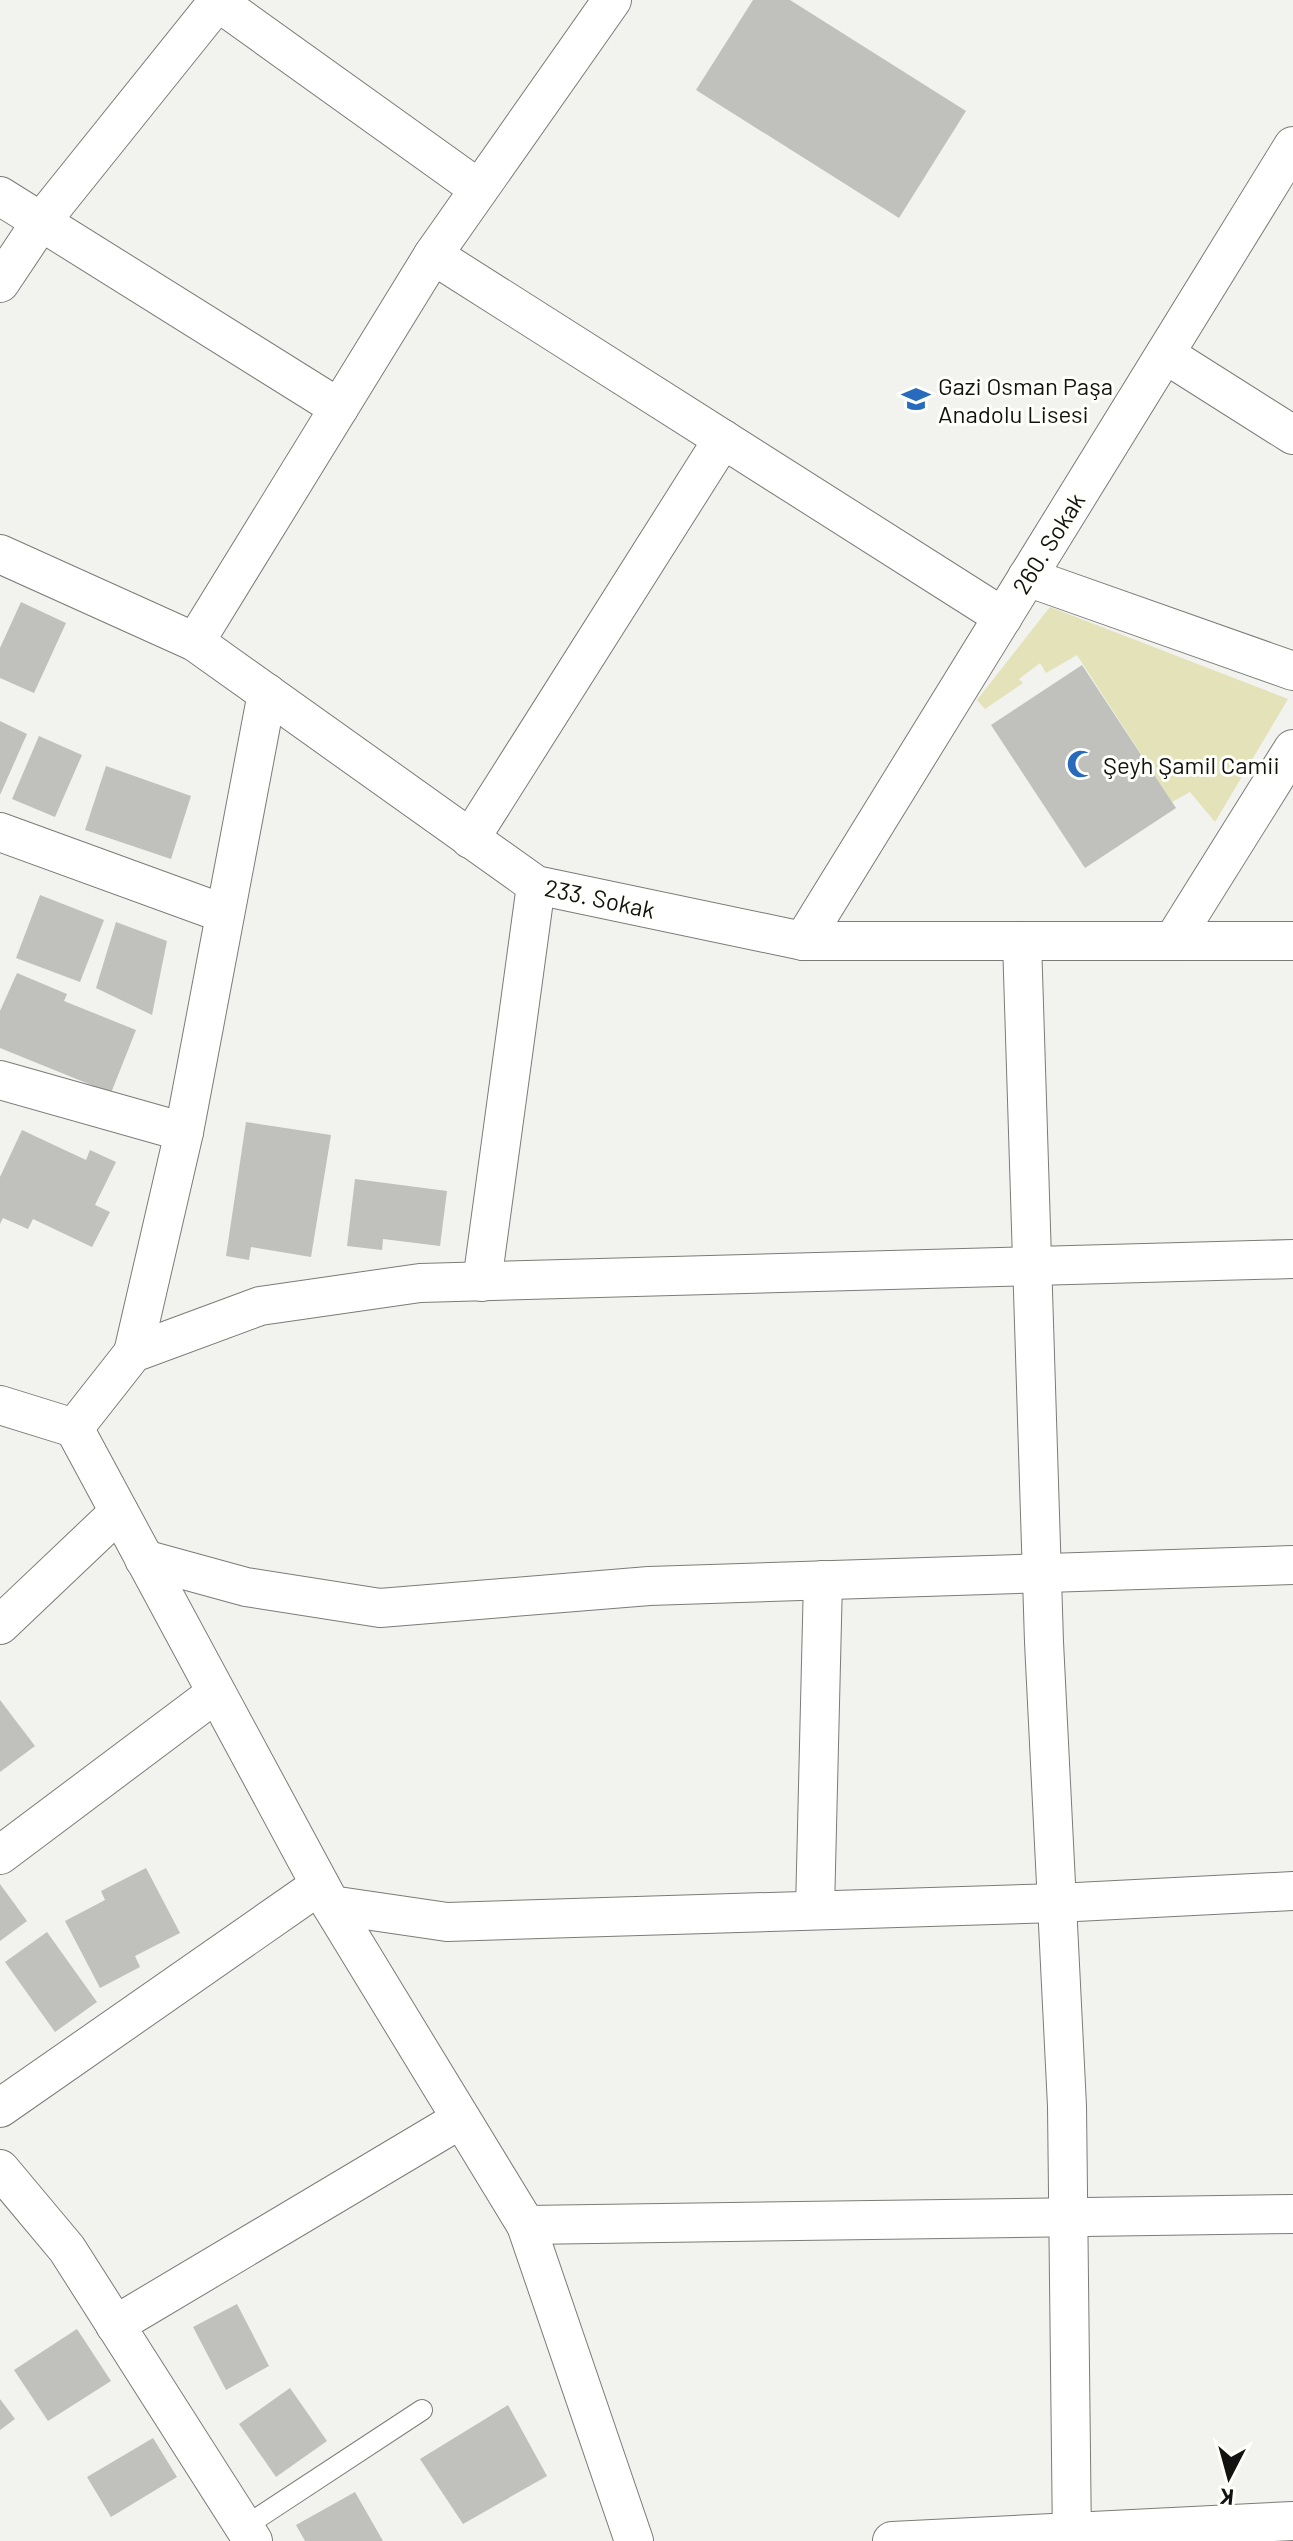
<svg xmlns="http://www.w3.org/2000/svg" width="1293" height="2541" viewBox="0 0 1293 2541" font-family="Barlow,sans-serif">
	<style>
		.green { fill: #e4e2b9 }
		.building { fill: #c0c0bd }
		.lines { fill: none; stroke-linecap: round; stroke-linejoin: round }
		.lane-casing { stroke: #7b7b78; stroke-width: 22 }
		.street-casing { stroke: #7b7b78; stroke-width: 40 }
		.lane { stroke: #fff; stroke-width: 20 }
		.street { stroke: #fff; stroke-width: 38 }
		.labels { text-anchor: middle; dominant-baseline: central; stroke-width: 6; stroke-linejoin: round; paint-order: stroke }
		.poi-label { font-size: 24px; fill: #121211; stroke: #fffffc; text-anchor: start }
		.street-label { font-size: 24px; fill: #121211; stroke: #fffffc }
	</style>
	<rect width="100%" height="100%" fill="#f2f2ee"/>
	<path class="green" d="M1050,607L1288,699L1215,822L1190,792L1172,802L1077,655L1046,673L1040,663L1019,679L1023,683L985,709L977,700Z"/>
	<g class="building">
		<path d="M753,0H790L966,111L899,218L696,90Z"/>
		<path d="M21,602L66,623L34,693L0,678V648Z"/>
		<path d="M1082,665L1176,808L1085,868L991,725Z"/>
		<path d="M0,721L27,734L0,795Z"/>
		<path d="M39,736L82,755L55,817L12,799Z"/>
		<path d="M106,766L191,796L171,859L85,830Z"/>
		<path d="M40,895L104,920L80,982L16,958Z"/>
		<path d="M116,922L167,941L152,1015L96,988Z"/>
		<path d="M17,973L67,994L64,1001L136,1030L111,1093L0,1048V1011Z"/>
		<path d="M246,1122L331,1135L311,1257L251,1247L249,1260L226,1256Z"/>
		<path d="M22,1130L86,1160L90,1150L116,1162L95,1205L110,1212L92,1247L33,1219L28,1229L3,1218L0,1224V1177Z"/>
		<path d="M355,1179L447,1191L440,1246L383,1239L382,1250L347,1246Z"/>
		<path d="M0,1700L35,1746L0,1772Z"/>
		<path d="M146,1868L180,1933L135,1956L140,1967L100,1988L65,1921L105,1900L101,1891Z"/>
		<path d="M0,1884L27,1921L0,1941Z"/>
		<path d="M47,1932L97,2002L55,2032L5,1962Z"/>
		<path d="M237,2304L269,2366L226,2390L193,2327Z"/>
		<path d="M77,2329L111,2381L48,2421L14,2370Z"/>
		<path d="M290,2388L327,2441L276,2477L239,2424Z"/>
		<path d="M0,2399L15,2419L0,2430Z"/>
		<path d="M508,2405L547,2476L463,2524L420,2459Z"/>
		<path d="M153,2438L177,2477L111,2517L87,2477Z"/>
		<path d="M355,2492L383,2541H305L296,2525Z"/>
	</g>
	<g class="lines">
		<defs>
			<path id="lane" d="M244,2527L422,2410"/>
			<g id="street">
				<path d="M218,2L479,189"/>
				<path d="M0,196L339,408"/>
				<path d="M433,255L612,0"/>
				<path d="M0,283L40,223L219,0"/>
				<path d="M1165,354L1293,435"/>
				<path d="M0,554L195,642L536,885L803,941H1293"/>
				<path d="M1027,577L1293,671"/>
				<path d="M195,642L433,255L1003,617"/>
				<path d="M0,832L225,914"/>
				<path d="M470,839L723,439"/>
				<path d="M803,941L1293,146"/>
				<path d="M1022,941L1044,1642L1067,2106L1072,2541"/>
				<path d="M1173,941L1293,749"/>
				<path d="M0,1080L184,1132"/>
				<path d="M482,1282L536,885"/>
				<path d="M133,1353L184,1132L267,693"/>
				<path d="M0,1405L74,1428"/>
				<path d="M74,1428L331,1905L447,1922L1057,1903L1293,1891"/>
				<path d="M74,1428L133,1353L260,1306L420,1283L1293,1259"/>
				<path d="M144,1559L246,1587L380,1608L649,1586L1293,1565"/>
				<path d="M0,1625L119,1512"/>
				<path d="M0,1855L216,1693"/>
				<path d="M331,1905L526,2225L634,2541"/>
				<path d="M815,1910L823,1580"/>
				<path d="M0,2108L320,1885"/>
				<path d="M0,2169L67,2249L253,2541"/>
				<path d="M526,2225L1293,2214"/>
				<path d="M115,2325L461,2119"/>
				<path d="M892,2541L1293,2521"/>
			</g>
		</defs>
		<use href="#lane" class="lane-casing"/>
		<use href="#street" class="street-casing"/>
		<use href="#lane" class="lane"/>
		<use href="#street" class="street"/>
	</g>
	<defs>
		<symbol id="school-bare" viewBox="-9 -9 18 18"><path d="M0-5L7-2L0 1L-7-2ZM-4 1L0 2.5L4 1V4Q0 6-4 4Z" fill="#286abc" stroke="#fffffc" stroke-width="2.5" paint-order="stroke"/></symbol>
		<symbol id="mosque-bare" viewBox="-9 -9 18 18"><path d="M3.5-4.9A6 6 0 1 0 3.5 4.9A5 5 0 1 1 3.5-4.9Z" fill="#286abc" stroke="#fffffc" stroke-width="2.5" paint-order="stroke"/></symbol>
	</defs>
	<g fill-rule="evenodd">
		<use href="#school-bare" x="896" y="379" width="40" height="40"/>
		<use href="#mosque-bare" x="1061" y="744" width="40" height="40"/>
	</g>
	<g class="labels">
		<g class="poi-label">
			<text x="938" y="385">Gazi Osman Paşa<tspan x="938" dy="28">Anadolu Lisesi</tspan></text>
			<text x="1103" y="764">Şeyh Şamil Camii</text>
		</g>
		<g class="street-label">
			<text transform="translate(1048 543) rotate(-58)">260. Sokak</text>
			<text transform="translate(600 898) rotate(12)">233. Sokak</text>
		</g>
	</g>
	<g transform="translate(1229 2477) rotate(186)" stroke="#fffffc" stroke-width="6" paint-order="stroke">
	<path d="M0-6L14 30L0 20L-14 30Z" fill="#121211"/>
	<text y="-12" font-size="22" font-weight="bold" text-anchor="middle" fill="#121211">K</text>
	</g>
</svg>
